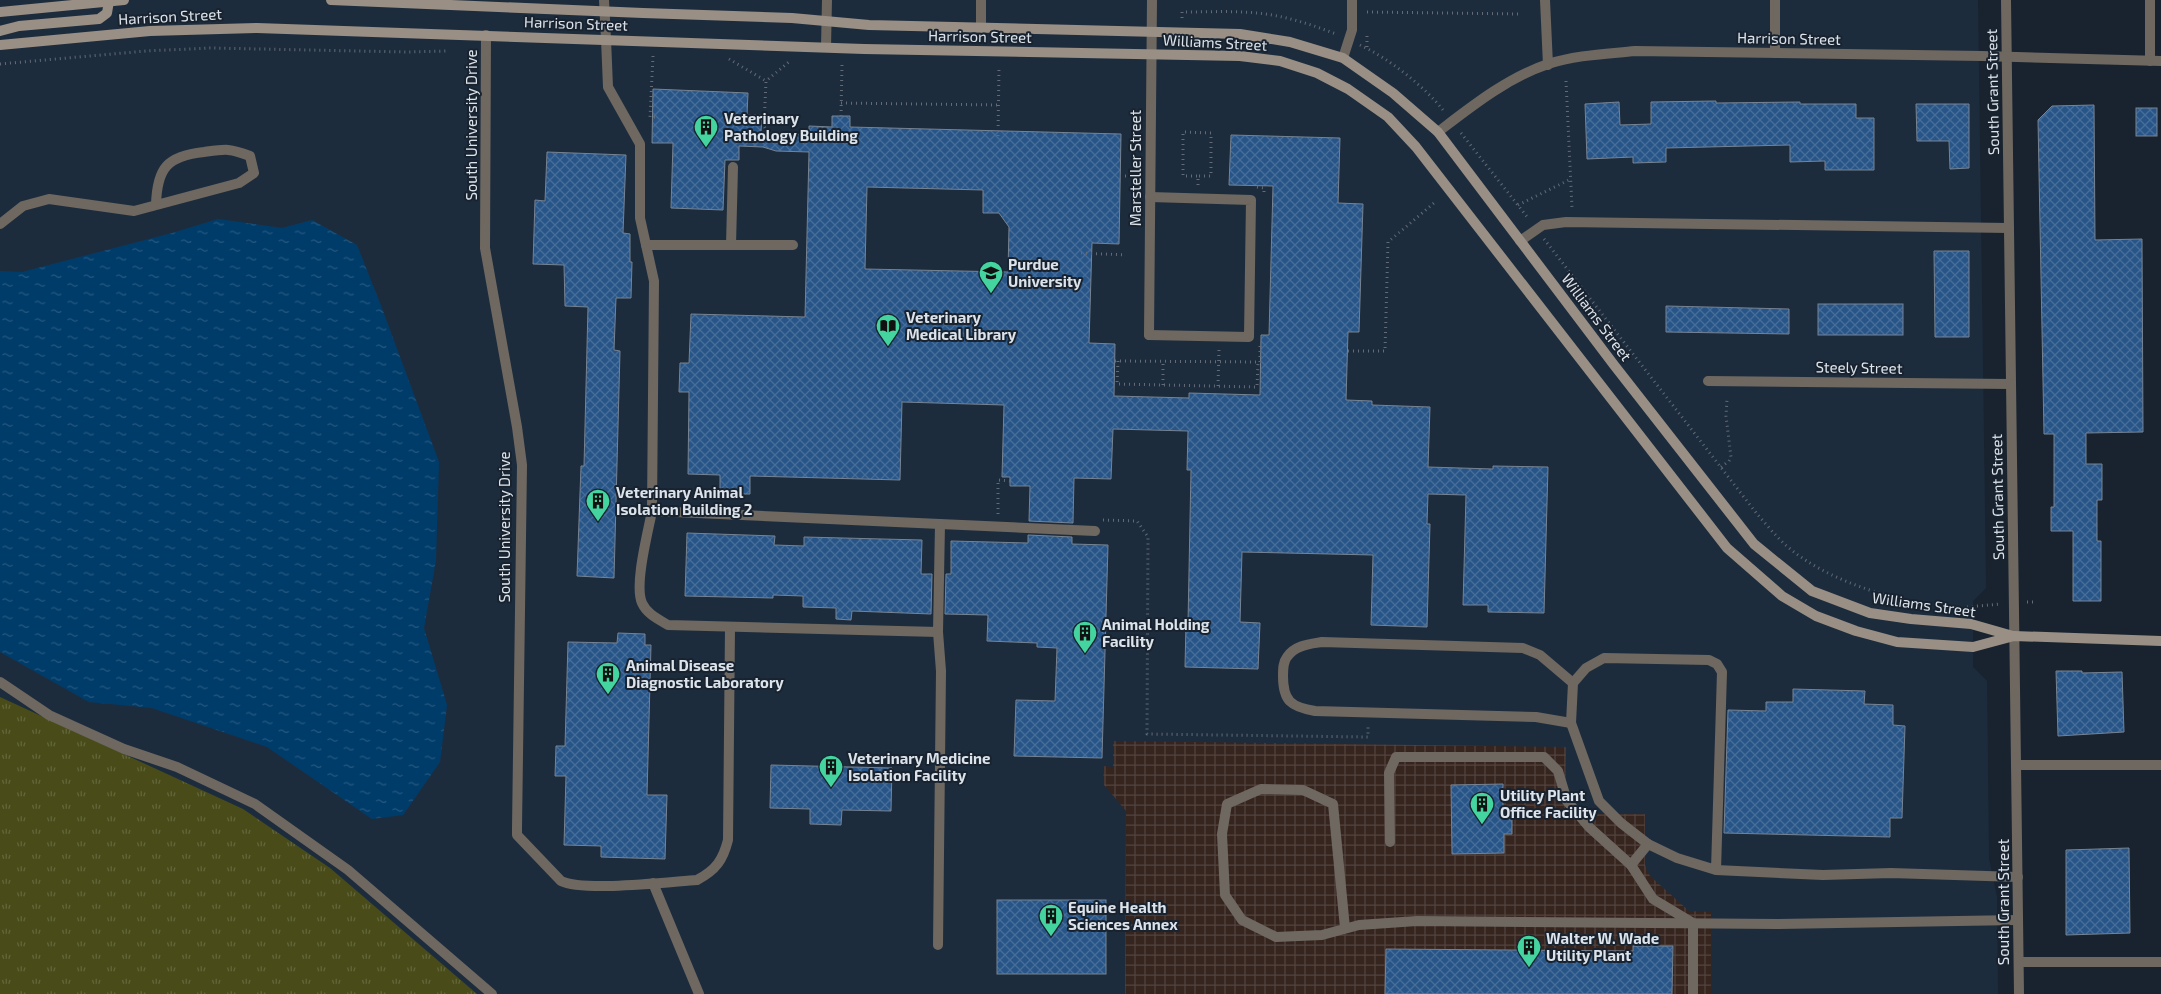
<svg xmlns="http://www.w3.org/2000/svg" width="2161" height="994" viewBox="0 0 2161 994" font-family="'Exo 2',sans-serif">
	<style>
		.built { fill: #1d2c3d }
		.industrial { fill: url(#industrial-grid) }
		.grass { fill: url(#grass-tufts) }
		.water { fill: url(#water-ripples) }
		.building { fill: url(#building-cross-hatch); stroke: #768392; fill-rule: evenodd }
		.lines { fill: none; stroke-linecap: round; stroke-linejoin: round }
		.path { stroke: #626b76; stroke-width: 3; stroke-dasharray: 1 4; stroke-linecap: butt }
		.lane { stroke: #6e6861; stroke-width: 10 }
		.street { stroke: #6e6861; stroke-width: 10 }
		.secondary { stroke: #998f85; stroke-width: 10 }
		.labels { text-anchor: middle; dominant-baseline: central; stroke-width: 4; stroke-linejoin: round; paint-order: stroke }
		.street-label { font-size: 15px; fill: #dce3eb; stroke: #18232f }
		.poi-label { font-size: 15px; font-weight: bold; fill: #dce3eb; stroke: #18232f; text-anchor: start }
	</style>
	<defs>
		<pattern id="industrial-grid" width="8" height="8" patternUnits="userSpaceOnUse" patternTransform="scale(1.25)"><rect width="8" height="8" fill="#36241e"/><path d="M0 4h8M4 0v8" fill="none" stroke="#52443f"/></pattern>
		<pattern id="grass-tufts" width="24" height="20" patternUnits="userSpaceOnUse" patternTransform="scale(1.25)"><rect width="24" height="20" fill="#494c19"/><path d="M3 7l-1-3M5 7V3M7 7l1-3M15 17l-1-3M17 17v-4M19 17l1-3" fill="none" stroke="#63663b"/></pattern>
		<pattern id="water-ripples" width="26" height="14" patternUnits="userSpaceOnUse" patternTransform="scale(1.25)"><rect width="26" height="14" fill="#003c6a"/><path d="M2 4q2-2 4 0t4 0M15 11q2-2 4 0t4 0" fill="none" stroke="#25587f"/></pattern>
		<pattern id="building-cross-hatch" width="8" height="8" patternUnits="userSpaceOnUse" patternTransform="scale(1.25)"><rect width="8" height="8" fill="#285588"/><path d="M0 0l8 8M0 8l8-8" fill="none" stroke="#476d99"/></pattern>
	</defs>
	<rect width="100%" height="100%" fill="#18232f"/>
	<path class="built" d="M0,0H1978L1986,588L1973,601V667L1987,681L1989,859L1997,897L1998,994H0Z"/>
	<path class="industrial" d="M1113,741L1566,747L1565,814H1645V865L1650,876L1689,911L1711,912V994H1125L1126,811L1104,785L1103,766L1113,767Z"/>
	<path class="grass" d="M0,697L243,809L330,868L477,994H0Z"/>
	<path class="water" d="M218,219L282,228L312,220L357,245L380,303L439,462L436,560L424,628L447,705L440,762L403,815L372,819L267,747L152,708L89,702L0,652V271L22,272L172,233Z"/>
	<g class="building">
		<path d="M653,89L748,93L747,115H762L761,132L809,135V126L832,127V116H850V127L1121,134L1119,244L1092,243L1089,343L1115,344L1114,396L1189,398V393L1260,395L1261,335H1269L1273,186L1229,185L1231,135L1340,138L1338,203L1363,204L1359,332H1348L1346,400L1372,401V405L1430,407L1428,467L1493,469V466L1548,467L1544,613L1488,612V605H1463L1466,495L1428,494L1427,524H1430L1427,627L1371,625L1373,555L1242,552L1240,622L1260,623L1258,669L1185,667L1186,623H1188L1191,470H1187L1188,431L1113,429L1111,479L1074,478L1073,523L1029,521L1030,486H1010V477H1002L1004,405L902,402L900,480L750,476V494H720V475L688,474L689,392H679L680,363H689L691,314L805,317L809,152L776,151L763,147L739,146V160H725L723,210L671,208L673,143H652ZM867,187L983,190V213H999L1009,227L1008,272L865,269Z"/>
		<path d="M1716,101V103L1800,102V104H1856V118H1874V170H1825V161L1790,162V145L1666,148V162L1633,163V157L1587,159L1585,104L1619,102L1620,125L1651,124V102Z"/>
		<path d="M1916,104H1969V168L1950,169L1949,141H1917Z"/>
		<path d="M2094,105L2095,240L2142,239L2143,432L2086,433V464H2102V500H2097V541H2101V601H2073V531H2051V507H2054V434H2044L2038,120L2052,106Z"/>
		<rect x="2136" y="108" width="21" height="28"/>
		<path d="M547,152L626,155L623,233L630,234V262H632L631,298H616L614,350L620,351L614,578L577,576L581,466H584L588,307L565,306L564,265L533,264L535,200L545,201Z"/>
		<path d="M1934,251H1969V337H1935Z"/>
		<rect x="1818" y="304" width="85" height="31"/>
		<path d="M1666,306L1789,309V334L1666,332Z"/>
		<path d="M687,533L775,536L774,545L804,546V537L922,540L921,574H932L931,614L852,611L851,620L836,619V608L803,607V596L773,595V598L685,596Z"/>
		<path d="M1028,535L1072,537V544L1108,545L1102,758L1014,756L1016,700L1055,701L1057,648L1037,647V643L987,641L988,615L945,614L946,574H951V541L1028,543Z"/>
		<path d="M618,633L645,634V645H651L647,795H667L665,859L601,857V846L564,845L566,776H555L556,746H565L568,642L617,643Z"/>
		<path d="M2056,671H2082V673L2122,672L2124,732L2058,736Z"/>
		<path d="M1793,689L1865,691L1864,704L1893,705V725L1905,726L1902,818H1890V837L1724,833L1728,710L1766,711V702H1793Z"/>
		<path d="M771,765L892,768L891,811L842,810L841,825L810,824V809L770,808Z"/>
		<path d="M1503,784V815H1512V834H1504V853L1452,854L1451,785Z"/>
		<path d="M2129,848L2130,933L2066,935V850Z"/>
		<rect x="997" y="900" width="109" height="74"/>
		<path d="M1633,946H1673L1672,994H1385L1386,949L1633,951Z"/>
	</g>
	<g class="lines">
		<g class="path">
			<path d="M1367,12L1521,14"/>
			<path d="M1182,18V12C1212,12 1243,10 1272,15C1295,19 1315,26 1336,34"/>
			<path d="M1367,36V48"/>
			<path d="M1360,45C1388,58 1424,86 1443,110"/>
			<path d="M653,56L650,117H656"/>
			<path d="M729,59L766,81"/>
			<path d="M0,64L146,51L210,48L407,52L446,51"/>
			<path d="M1566,81L1572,208"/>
			<path d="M841,103L998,105"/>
			<path d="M841,116L842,63"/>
			<path d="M1461,133L1528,218"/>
			<path d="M998,136L999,66"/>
			<path d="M781,138C772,137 768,134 764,126L766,81L790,61"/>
			<path d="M1120,176H1133"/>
			<path d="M1198,185V176H1183V132L1211,133V176H1198"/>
			<path d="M1257,187L1264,188V194"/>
			<path d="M1518,205L1571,179"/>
			<path d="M1544,239L1757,514C1767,525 1777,538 1789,548C1825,578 1876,594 1921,604"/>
			<path d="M1081,253L1126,255"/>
			<path d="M1348,351H1385L1388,242L1434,203"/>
			<path d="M1115,361L1260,362V345"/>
			<path d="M1118,361L1117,384L1257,387L1258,362"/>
			<path d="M1163,385V361"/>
			<path d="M1218,386L1219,349"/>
			<path d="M1721,467L1729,461L1731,457L1726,416L1727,399"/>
			<path d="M998,514V480L1010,481"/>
			<path d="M1103,520L1137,521L1148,537L1147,734L1368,737V725"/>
			<path d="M2027,602H2035"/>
			<path d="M1967,607L2000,604"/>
		</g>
		<g class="lane">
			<path d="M1775,0V53"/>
			<path d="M2150,0V61"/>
			<path d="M981,28V0"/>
			<path d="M486,35L485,248L517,427L522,465L517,828V835L561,881C584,892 668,882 697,880C716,870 723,860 728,840L730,627"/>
			<path d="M606,39L608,87L640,144V218L654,281L652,511L1095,531"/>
			<path d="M1343,58L1352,30V0"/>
			<path d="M0,224L23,206L49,199L134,211L239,183L254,173L250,156C229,148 226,149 204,152C167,156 157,168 156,205"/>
			<path d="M1520,241L1543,225L1566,222L2009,228"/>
			<path d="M646,245H731L733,167"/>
			<path d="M731,245H793"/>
			<path d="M1149,335L1249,337L1251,200L1150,197"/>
			<path d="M652,511C648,532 634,585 642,603C647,614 658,619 668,625L938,632L940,524"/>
			<path d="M0,682L49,715L124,749L177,767L255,804L348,870L492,994"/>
			<path d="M1571,723L1536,717L1315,711C1291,707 1283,701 1283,676C1283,669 1283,662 1287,657C1295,645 1310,644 1322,642L1523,648L1540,655L1573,683"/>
			<path d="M2016,765H2161"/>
			<path d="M1390,842L1389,773L1396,757H1544L1558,771L1567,801L1589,827L1631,865L1653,899L1693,923V994"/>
			<path d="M1631,865L1648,844"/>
			<path d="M1716,870L1722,672L1717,664L1709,660L1604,658L1586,668L1573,683L1571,723L1599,801L1621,823L1648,844L1677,858L1716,870L1823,875L1891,873L2018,877"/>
			<path d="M653,883L699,994"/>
			<path d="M1345,928L1333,804L1303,790L1261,789L1227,804L1222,834L1225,895L1242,920L1276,937L1322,935L1359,925L1417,921L1778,924L2018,920"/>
			<path d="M938,945L941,671L938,632"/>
			<path d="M2019,962H2161"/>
		</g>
		<g class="street">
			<path d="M604,0L606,39"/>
			<path d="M1545,0L1548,65"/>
			<path d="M2006,0L2019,994"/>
			<path d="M826,47L827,0"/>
			<path d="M1438,132C1472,106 1507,78 1548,64C1576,55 1606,54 1635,51L1982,56L2161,61"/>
			<path d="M1149,335L1152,0"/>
			<path d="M1708,381L2011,384"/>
		</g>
		<g class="secondary">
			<path d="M331,0L643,13L792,18L869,25L1240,34L1290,42L1343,58L1393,93L1438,132L1614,365L1754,544L1812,591L1870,613L1911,619L1971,624L2013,636"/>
			<path d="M0,12L124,0"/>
			<path d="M0,31L19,26L99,19L107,13L109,1"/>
			<path d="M0,45L150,31L257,28L864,49L1240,56L1280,61L1317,73L1348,89L1388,117L1416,147L1727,548L1782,596L1816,616L1856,631L1897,642L1973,647L2014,636L2161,641"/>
		</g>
	</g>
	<defs>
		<symbol id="building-pin" viewBox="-11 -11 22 30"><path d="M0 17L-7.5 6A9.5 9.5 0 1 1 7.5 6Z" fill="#44d49f" stroke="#18232f"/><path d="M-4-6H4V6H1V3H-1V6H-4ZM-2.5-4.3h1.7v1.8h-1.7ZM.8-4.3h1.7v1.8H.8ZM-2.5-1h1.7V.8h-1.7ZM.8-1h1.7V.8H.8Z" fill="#111"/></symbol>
		<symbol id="university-pin" viewBox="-11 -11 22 30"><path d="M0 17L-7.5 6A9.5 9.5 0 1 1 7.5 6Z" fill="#44d49f" stroke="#18232f"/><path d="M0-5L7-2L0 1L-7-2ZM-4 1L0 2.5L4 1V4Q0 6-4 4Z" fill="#111"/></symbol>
		<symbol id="library-pin" viewBox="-11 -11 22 30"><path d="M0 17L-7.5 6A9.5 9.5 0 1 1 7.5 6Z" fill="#44d49f" stroke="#18232f"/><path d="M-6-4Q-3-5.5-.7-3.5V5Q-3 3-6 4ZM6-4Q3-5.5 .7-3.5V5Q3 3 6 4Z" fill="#111"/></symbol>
	</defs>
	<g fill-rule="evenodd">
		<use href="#building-pin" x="692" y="113" width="28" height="38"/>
		<use href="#university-pin" x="977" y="259" width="28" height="38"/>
		<use href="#library-pin" x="874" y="312" width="28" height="38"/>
		<use href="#building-pin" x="584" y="487" width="28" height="38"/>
		<use href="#building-pin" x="1071" y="619" width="28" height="38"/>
		<use href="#building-pin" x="594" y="660" width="28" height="38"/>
		<use href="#building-pin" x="817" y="753" width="28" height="38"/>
		<use href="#building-pin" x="1468" y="790" width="28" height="38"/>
		<use href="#building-pin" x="1037" y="902" width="28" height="38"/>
		<use href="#building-pin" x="1515" y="933" width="28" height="38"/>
	</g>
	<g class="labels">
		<g class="street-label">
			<text transform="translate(170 16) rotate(-3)">Harrison Street</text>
			<text transform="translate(576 23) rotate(2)">Harrison Street</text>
			<text transform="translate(980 36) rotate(1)">Harrison Street</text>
			<text transform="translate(1789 38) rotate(1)">Harrison Street</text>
			<text transform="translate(1215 42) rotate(3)">Williams Street</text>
			<text transform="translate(1992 92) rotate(-91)">South Grant Street</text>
			<text transform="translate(471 125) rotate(-90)">South University Drive</text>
			<text transform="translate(1135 168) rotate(-90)">Marsteller Street</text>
			<text transform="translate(1597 317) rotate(53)">Williams Street</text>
			<text transform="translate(1859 367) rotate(1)">Steely Street</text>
			<text transform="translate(1997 497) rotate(-91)">South Grant Street</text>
			<text transform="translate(504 527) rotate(-90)">South University Drive</text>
			<text transform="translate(1924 604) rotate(8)">Williams Street</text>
			<text transform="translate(2003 902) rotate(-90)">South Grant Street</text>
		</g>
		<g class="poi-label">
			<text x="724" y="118">Veterinary<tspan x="724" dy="17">Pathology Building</tspan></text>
			<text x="1008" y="264">Purdue<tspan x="1008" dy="17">University</tspan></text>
			<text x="906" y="317">Veterinary<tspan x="906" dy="17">Medical Library</tspan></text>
			<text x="616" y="492">Veterinary Animal<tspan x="616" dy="17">Isolation Building 2</tspan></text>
			<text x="1102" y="624">Animal Holding<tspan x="1102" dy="17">Facility</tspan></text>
			<text x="626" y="665">Animal Disease<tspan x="626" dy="17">Diagnostic Laboratory</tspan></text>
			<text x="848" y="758">Veterinary Medicine<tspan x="848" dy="17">Isolation Facility</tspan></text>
			<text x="1500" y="795">Utility Plant<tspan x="1500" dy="17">Office Facility</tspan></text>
			<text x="1068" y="907">Equine Health<tspan x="1068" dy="17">Sciences Annex</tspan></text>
			<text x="1546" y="938">Walter W. Wade<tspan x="1546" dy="17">Utility Plant</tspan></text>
		</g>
	</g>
</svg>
